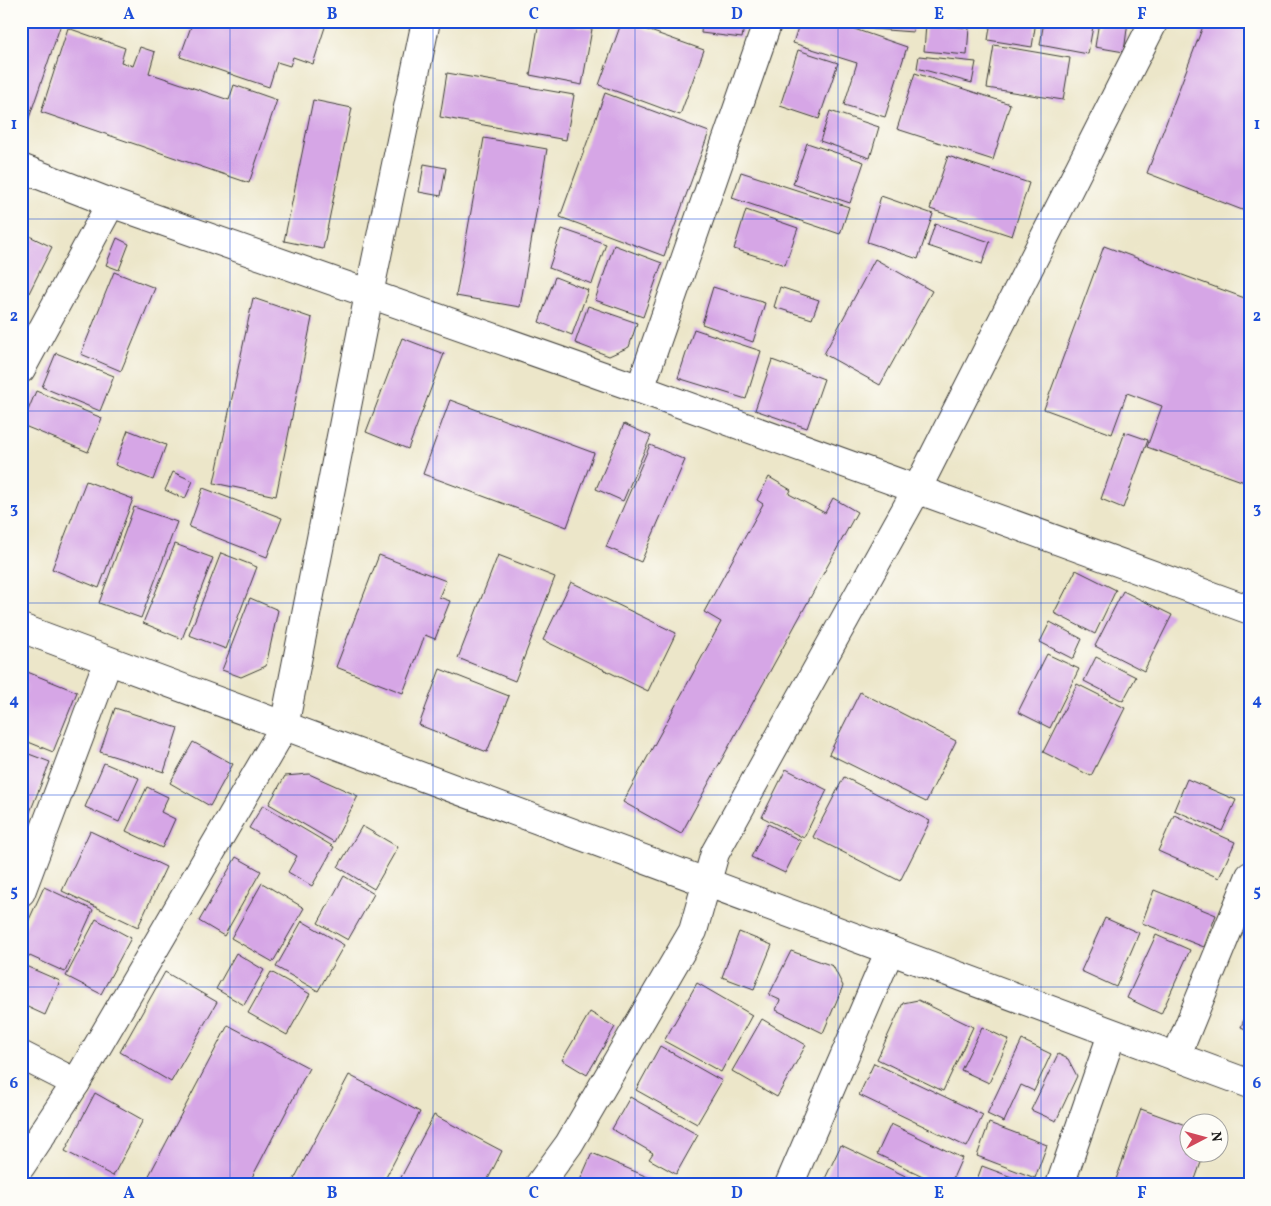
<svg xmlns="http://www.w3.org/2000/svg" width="1271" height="1206" viewBox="0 0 1271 1206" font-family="Vollkorn,serif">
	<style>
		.building { fill: #d6a6e6 }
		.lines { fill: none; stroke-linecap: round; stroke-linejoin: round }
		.street-casing { stroke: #3b3a36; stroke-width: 30 }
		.secondary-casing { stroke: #3b3a36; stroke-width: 30 }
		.street { stroke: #fff; stroke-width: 28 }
		.secondary { stroke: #fff; stroke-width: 28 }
		.grid { fill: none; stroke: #1d4ed8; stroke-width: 1; stroke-opacity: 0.55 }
		.neatline { fill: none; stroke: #1d4ed8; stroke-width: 2 }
		.grid-label { font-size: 16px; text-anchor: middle; font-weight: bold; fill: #1d4ed8 }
	</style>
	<rect width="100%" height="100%" fill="#fdfcf7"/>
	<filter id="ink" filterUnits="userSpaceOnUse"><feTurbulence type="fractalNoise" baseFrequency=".02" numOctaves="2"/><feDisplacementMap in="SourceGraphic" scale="10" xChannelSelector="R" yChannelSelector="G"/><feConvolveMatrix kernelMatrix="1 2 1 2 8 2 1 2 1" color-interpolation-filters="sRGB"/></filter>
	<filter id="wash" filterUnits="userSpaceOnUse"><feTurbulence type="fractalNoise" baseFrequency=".0096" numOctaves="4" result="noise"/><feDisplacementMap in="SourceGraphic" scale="20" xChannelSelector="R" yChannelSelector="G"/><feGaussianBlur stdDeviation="1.12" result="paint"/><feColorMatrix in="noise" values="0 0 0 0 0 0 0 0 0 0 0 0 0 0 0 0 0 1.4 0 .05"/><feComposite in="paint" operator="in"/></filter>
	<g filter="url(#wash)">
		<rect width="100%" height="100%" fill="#ece6c9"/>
		<g id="blocks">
			<g class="building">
				<path d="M28,21H62L27,124L21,122V41Z"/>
				<path d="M193,21H327L313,64L293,57L290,66L277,62L269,87L180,57Z"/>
				<path d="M539,21H553L592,29L582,85L530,75Z"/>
				<path d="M622,21L704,50L680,115L599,85Z"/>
				<path d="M702,21H745L742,38L701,33Z"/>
				<path d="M800,21H831L907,47L885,117L844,105L857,63L793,43Z"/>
				<path d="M873,21H914L913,32L873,29Z"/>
				<path d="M991,21H1036L1032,47L988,40Z"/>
				<path d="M1044,21H1094L1088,54L1040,45Z"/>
				<path d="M1099,21H1128L1124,52L1095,47Z"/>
				<path d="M1205,21H1250V213L1147,173Z"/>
				<path d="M926,24L969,28L967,55L924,51Z"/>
				<path d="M68,28L125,48L121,62L133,66L140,47L155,52L149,73L229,100L234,85L277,100L249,183L41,112Z"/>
				<path d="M994,45L1070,58L1063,100L987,88Z"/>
				<path d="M798,50L838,63L819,119L780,106Z"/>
				<path d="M919,56L976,62L972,83L917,68Z"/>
				<path d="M447,73L574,95L566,140L440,117Z"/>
				<path d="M915,73L1010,104L993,160L897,129Z"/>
				<path d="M605,93L709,132L664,256L560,217Z"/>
				<path d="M313,100L352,108L323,249L284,241Z"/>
				<path d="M830,111L879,127L870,158L820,141Z"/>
				<path d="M484,138L547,149L520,307L456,296Z"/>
				<path d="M807,143L864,162L850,203L793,184Z"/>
				<path d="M948,156L1029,183L1012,236L930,209Z"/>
				<path d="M424,164L446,168L441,196L419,192Z"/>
				<path d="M741,172L849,207L840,234L732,198Z"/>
				<path d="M881,196L933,214L918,259L867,242Z"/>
				<path d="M746,210L798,228L785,265L734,249Z"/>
				<path d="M935,224L990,242L982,264L928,246Z"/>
				<path d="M562,229L606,244L592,284L549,268Z"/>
				<path d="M21,232L52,247L29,293L21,289Z"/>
				<path d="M117,238L129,244L119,270L106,265Z"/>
				<path d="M614,245L662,263L643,317L595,300Z"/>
				<path d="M1104,246L1250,300V484L1147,447L1162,406L1127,393L1112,434L1044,409Z"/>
				<path d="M875,259L932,291L880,385L824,354Z"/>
				<path d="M114,272L155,288L121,371L81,354Z"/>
				<path d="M555,277L588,290L572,335L539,322Z"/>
				<path d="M713,287L765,303L753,342L702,324Z"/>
				<path d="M780,287L819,300L812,319L774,307Z"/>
				<path d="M253,298L312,318L276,496L214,483Z"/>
				<path d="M588,306L637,323L629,347L609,356L575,343Z"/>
				<path d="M694,329L761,351L746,399L678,378Z"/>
				<path d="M402,338L444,354L408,449L366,432Z"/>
				<path d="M56,353L114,376L100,411L42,387Z"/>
				<path d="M772,360L824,379L807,428L755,410Z"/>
				<path d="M36,391L102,418L88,452L22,425Z"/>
				<path d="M450,400L594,453L567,527L423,474Z"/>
				<path d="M624,424L651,436L623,501L596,489Z"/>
				<path d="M128,430L166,445L153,480L115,465Z"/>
				<path d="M1125,432L1148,440L1123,508L1101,499Z"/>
				<path d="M650,445L685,460L641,562L606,547Z"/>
				<path d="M173,472L193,481L185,499L165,490Z"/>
				<path d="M769,477L791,490L789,494L825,513L833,498L857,512L681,834L623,802L721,622L704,612L763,504L757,500Z"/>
				<path d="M86,481L133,499L99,588L52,569Z"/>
				<path d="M203,488L282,518L267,557L189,527Z"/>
				<path d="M134,507L177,522L141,618L99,603Z"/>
				<path d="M175,544L213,558L182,639L143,623Z"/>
				<path d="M221,553L257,567L226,649L189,635Z"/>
				<path d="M379,555L446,581L439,597L450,601L435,639L425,635L403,693L336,667Z"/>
				<path d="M498,555L555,577L515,681L458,658Z"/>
				<path d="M1076,570L1116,590L1095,634L1054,613Z"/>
				<path d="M571,582L676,633L648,691L543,640Z"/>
				<path d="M1123,591L1172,615L1144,671L1095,646Z"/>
				<path d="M250,598L278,610L266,666L241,677L222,670Z"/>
				<path d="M1050,622L1082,639L1073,659L1040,642Z"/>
				<path d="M1047,654L1079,669L1050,728L1018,712Z"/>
				<path d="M1096,657L1136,677L1123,701L1084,681Z"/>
				<path d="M440,669L509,696L487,752L419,725Z"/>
				<path d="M25,671L77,692L53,752L21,739V682Z"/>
				<path d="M1077,684L1125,708L1091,776L1043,752Z"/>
				<path d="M860,692L956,741L926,802L829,754Z"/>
				<path d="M115,708L178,728L164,772L100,752Z"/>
				<path d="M193,742L233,764L210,806L170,783Z"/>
				<path d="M21,751L50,762L26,822L21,820Z"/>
				<path d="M104,763L139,778L119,822L85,807Z"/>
				<path d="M786,769L827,790L804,838L762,817Z"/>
				<path d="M309,774L358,796L334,842L269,804L285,776Z"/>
				<path d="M844,777L930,821L900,881L813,837Z"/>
				<path d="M1187,779L1236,800L1222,831L1174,810Z"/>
				<path d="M147,787L168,797L161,812L175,819L162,848L126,831Z"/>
				<path d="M263,805L334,847L312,886L288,872L297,856L249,828Z"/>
				<path d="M1174,815L1235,842L1219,878L1158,851Z"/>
				<path d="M768,824L801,841L785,873L751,857Z"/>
				<path d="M362,826L398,847L374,889L338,867Z"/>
				<path d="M90,831L166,867L138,927L62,891Z"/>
				<path d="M236,857L261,871L224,936L199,921Z"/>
				<path d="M344,876L374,894L348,940L318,923Z"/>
				<path d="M262,883L304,908L273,962L231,938Z"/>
				<path d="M44,887L93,910L65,972L21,952V937Z"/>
				<path d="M1154,890L1216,915L1204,947L1142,923Z"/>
				<path d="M1105,918L1139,933L1116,987L1081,971Z"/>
				<path d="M96,919L131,938L101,994L66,976Z"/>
				<path d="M302,921L344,945L318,991L276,967Z"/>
				<path d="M739,932L772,945L754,989L722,977Z"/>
				<path d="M1156,935L1190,950L1161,1014L1127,998Z"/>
				<path d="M791,951L833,966L843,986L823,1033L776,1010L780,1000L769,995Z"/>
				<path d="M236,953L264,970L244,1005L216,989Z"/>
				<path d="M21,964L60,981L45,1015L21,1004Z"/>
				<path d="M165,972L217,1002L171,1082L120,1052Z"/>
				<path d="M271,972L310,994L287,1035L248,1013Z"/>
				<path d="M697,983L752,1015L721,1072L664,1041Z"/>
				<path d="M918,1000L973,1027L943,1091L877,1059L903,1003Z"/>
				<path d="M1250,1004V1031L1241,1027Z"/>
				<path d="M590,1012L615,1027L587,1075L562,1060Z"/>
				<path d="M762,1019L806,1045L777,1097L732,1071Z"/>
				<path d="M228,1025L309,1068L248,1185H144Z"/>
				<path d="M982,1027L1009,1040L989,1083L961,1070Z"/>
				<path d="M1022,1040L1051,1054L1034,1091L1021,1085L1004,1122L987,1114Z"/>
				<path d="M660,1046L722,1081L697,1124L636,1090Z"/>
				<path d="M1058,1054L1068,1059L1077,1076L1056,1121L1031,1110Z"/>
				<path d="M874,1063L983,1115L967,1147L859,1095Z"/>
				<path d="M349,1075L420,1112L382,1185H291Z"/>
				<path d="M95,1093L143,1120L113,1176L65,1151Z"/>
				<path d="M630,1097L698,1135L676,1174L649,1159L653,1153L612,1129Z"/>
				<path d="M1141,1109L1188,1126V1154H1204L1193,1185H1114Z"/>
				<path d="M434,1115L502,1151L485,1185H397Z"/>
				<path d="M989,1123L1047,1145L1035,1178L977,1156Z"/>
				<path d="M891,1124L962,1158L950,1185H941L877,1154Z"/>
				<path d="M841,1145L924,1185H822Z"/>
				<path d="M592,1153L666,1185H578Z"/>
				<path d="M982,1166L1033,1185H975Z"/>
			</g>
		</g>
	</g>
	<g filter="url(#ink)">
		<use href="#blocks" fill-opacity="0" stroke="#3b3a36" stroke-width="1"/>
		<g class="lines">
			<defs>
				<g id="street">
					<path d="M21,168L111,203L640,389L1250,610"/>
					<path d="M21,369L111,203"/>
					<path d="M640,389L768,21"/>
					<path d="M21,892L108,661"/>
					<path d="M21,1055L76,1083"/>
					<path d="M1176,1057L1250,876"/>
					<path d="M21,1166L76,1083L284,727L369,294L426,21"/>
					<path d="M539,1185L569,1144L693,931L715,853L916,491L1154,21"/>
					<path d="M789,1185L890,950"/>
					<path d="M1060,1185L1112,1034"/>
				</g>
				<path id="secondary" d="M21,628L1250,1084"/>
			</defs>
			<use href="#street" class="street-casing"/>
			<use href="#secondary" class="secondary-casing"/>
			<use href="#street" class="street"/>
			<use href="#secondary" class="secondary"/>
		</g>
	</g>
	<path class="grid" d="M230,21V1185M433,21V1185M635,21V1185M838,21V1185M1041,21V1185M21,219H1250M21,411H1250M21,603H1250M21,795H1250M21,987H1250"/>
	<rect width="1271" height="1206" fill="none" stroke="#fdfcf7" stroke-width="55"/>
	<g transform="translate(1204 1138) rotate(84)"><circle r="24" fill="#fdfcf7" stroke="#a3a29f"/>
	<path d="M0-4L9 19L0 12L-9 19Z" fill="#d1495b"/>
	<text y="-8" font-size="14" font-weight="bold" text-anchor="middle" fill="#1c1c1c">N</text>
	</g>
	<rect x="28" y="28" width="1216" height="1150" class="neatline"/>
	<g class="grid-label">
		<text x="129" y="19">A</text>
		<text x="332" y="19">B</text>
		<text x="534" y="19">C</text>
		<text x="737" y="19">D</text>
		<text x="939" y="19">E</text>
		<text x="1142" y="19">F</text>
		<text x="14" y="129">1</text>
		<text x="1257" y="129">1</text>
		<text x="14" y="321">2</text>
		<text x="1257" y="321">2</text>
		<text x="14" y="513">3</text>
		<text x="1257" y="513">3</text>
		<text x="14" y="705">4</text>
		<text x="1257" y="705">4</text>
		<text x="14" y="896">5</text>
		<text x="1257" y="896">5</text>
		<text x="14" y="1088">6</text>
		<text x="1257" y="1088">6</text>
		<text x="129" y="1198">A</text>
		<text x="332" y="1198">B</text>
		<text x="534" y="1198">C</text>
		<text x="737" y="1198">D</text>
		<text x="939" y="1198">E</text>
		<text x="1142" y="1198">F</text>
	</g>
</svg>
